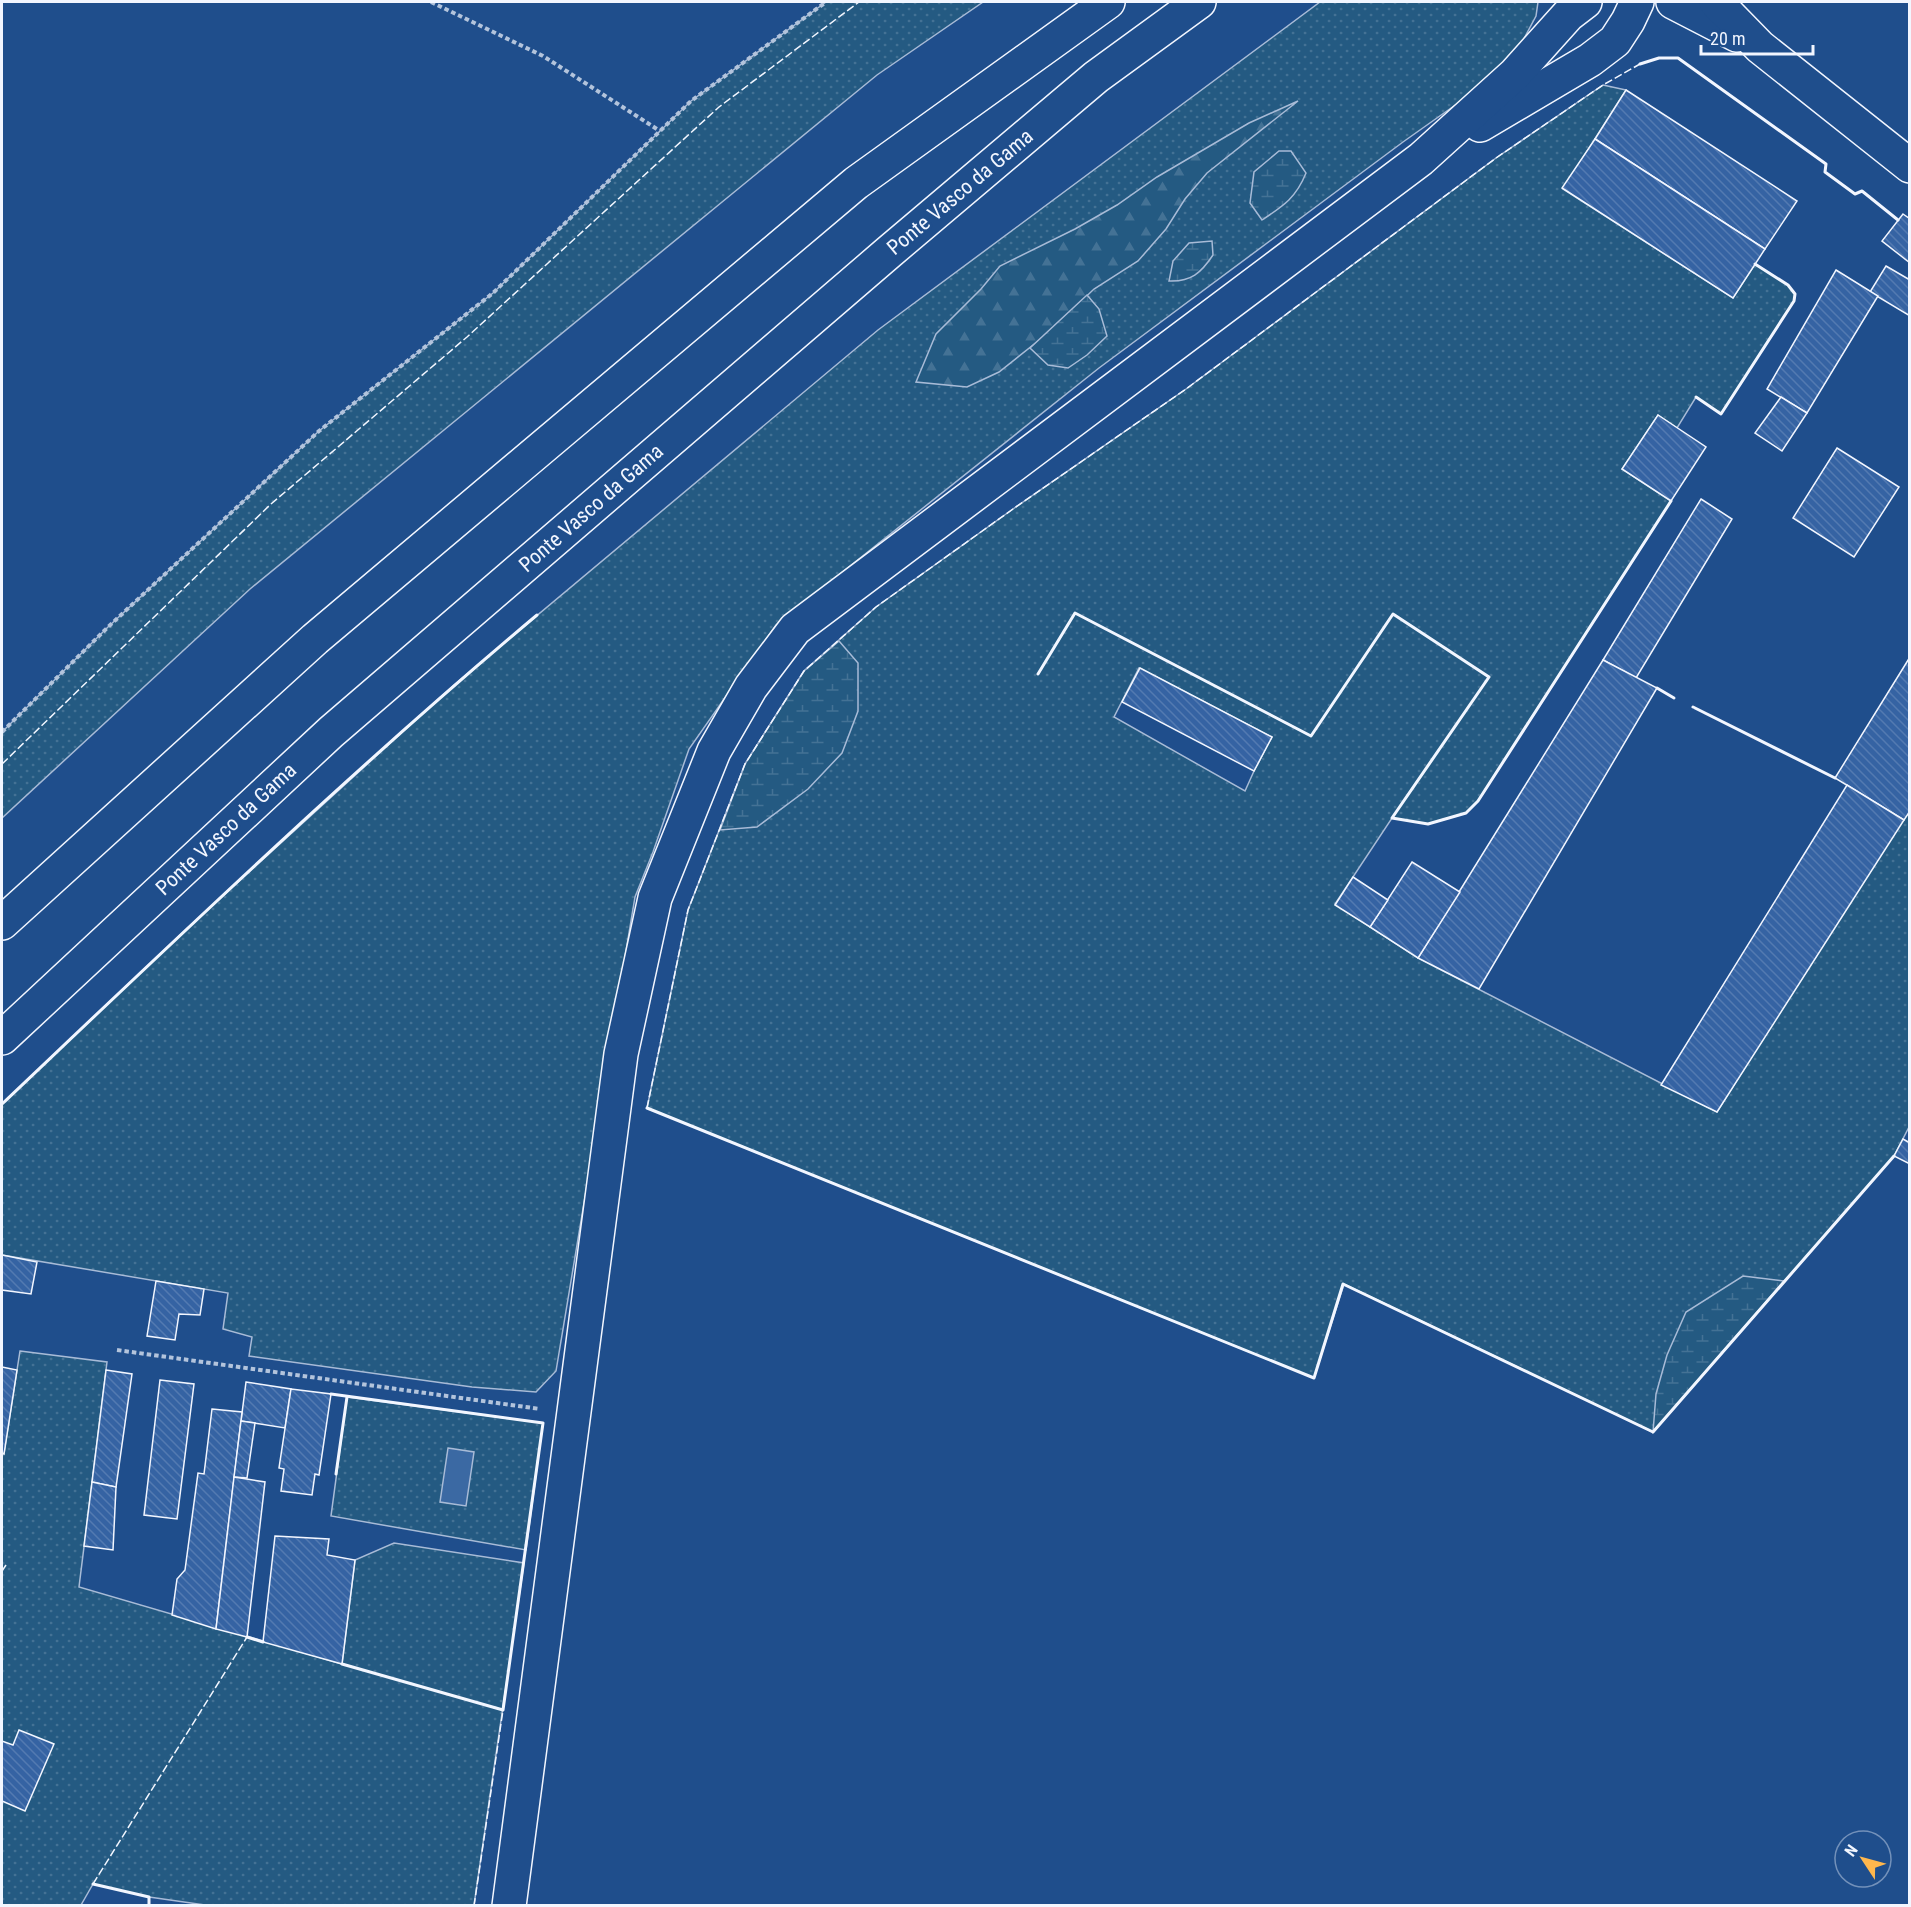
<svg xmlns="http://www.w3.org/2000/svg" width="1911" height="1907" viewBox="0 0 1911 1907" font-family="'Roboto Condensed',sans-serif">
	<style>
		.grass { fill: url(#grass-dots); stroke: #a8bbd7; stroke-width: 1.5; fill-rule: evenodd }
		.forest { fill: url(#forest-firs); stroke: #a8bbd7; stroke-width: 1.5 }
		.wetland { fill: url(#wetland-marsh); stroke: #a8bbd7; stroke-width: 1.5 }
		.water { fill: #3b69a3; stroke: #a8bbd7; stroke-width: 1.5 }
		.building { fill: url(#building-back-hatch); stroke: #f2f6ff; stroke-width: 1.5 }
		.lines { fill: none; stroke-linecap: round; stroke-linejoin: round }
		.secondary-casing { stroke: #f2f6ff; stroke-width: 36 }
		.primary-casing { stroke: #f2f6ff; stroke-width: 36 }
		.motorway-casing { stroke: #f2f6ff; stroke-width: 36 }
		.path { stroke: #b3c4dc; stroke-width: 4; stroke-dasharray: 4.5 3; stroke-linecap: butt }
		.secondary { stroke: #1f4e8c; stroke-width: 33 }
		.primary { stroke: #1f4e8c; stroke-width: 33 }
		.motorway { stroke: #1f4e8c; stroke-width: 33 }
		.fence { stroke: #f2f6ff; stroke-width: 1.5; stroke-dasharray: 8 3; stroke-linecap: butt }
		.wall { stroke: #f2f6ff; stroke-width: 3 }
		.labels { text-anchor: middle; dominant-baseline: central; stroke-width: 4.5; stroke-linejoin: round; paint-order: stroke }
		.street-label { font-size: 21px; fill: #f2f6ff; stroke: #1f4e8c }
	</style>
	<defs>
		<pattern id="grass-dots" width="8" height="8" patternUnits="userSpaceOnUse" patternTransform="scale(1.5)"><rect width="8" height="8" fill="#245a82"/><path d="M2 2h.1M6 6h.1" fill="none" stroke="#447295" stroke-width="1.8" stroke-linecap="round"/></pattern>
		<pattern id="forest-firs" width="22" height="20" patternUnits="userSpaceOnUse" patternTransform="scale(1.5)"><rect width="22" height="20" fill="#245a82"/><path d="M5 1l3.5 6h-7zM16 11l3.5 6h-7z" fill="#447295"/></pattern>
		<pattern id="wetland-marsh" width="20" height="14" patternUnits="userSpaceOnUse" patternTransform="scale(1.5)"><rect width="20" height="14" fill="#245a82"/><path d="M1 5h8M5 5V1M11 12h8M15 12V8" fill="none" stroke="#447295"/></pattern>
		<pattern id="building-back-hatch" width="6" height="6" patternUnits="userSpaceOnUse" patternTransform="scale(1.5)"><rect width="6" height="6" fill="#3563a3"/><path d="M-1 5l2 2M0 0l6 6M5-1l2 2" fill="none" stroke="#537ab1"/></pattern>
	</defs>
	<rect width="100%" height="100%" fill="#1f4e8c"/>
	<g class="grass">
		<path d="M826,2H983L877,75L250,589L2,818V732L108,627L319,431L493,293L691,101Z"/>
		<path d="M1320,2H1538L1536,16L1519,48L1485,84L1403,142L1099,368L776,625L689,749L653,852L635,897L556,1371L536,1392L472,1387L249,1356L252,1337L223,1329L228,1293L2,1255V1104L180,935L454,685L878,330Z"/>
		<path d="M1603,85L1626,90L1563,189L1733,298L1755,264L1788,285L1795,294L1794,301L1721,414L1696,397L1677,428L1658,415L1622,469L1671,501L1478,801L1466,813L1428,824L1392,818L1335,904L1418,958L1717,1112L1909,805V1127L1894,1156L1653,1432L1344,1284L1314,1378L647,1108L688,910L745,764L804,671L876,607L1013,509L1186,389L1496,158ZM1139,668L1272,737L1254,771L1245,791L1114,717Z"/>
		<path d="M20,1351L107,1362L79,1587L342,1664L355,1560L394,1543L524,1563L474,1905L212,1906L149,1897L93,1884L81,1905H2V1453H4Z"/>
		<path d="M347,1397L543,1423L526,1550L331,1516Z"/>
	</g>
	<path class="forest" d="M1298,101L1207,173L1185,199L1166,229L1138,261L1094,289L1047,334L999,372L967,387L916,382L936,334L981,289L1000,266L1075,229L1117,205L1157,177L1249,123Z"/>
	<g class="wetland">
		<path d="M1279,151H1291L1306,173C1296,198 1283,206 1262,220L1250,203L1254,172Z"/>
		<path d="M1212,241L1213,255C1201,273 1191,282 1169,281L1173,261L1189,243Z"/>
		<path d="M1087,295L1099,309L1107,336L1087,355L1068,368L1048,365L1030,348Z"/>
		<path d="M839,641L858,663V711L842,753L808,789L757,827L720,830L745,764L804,671Z"/>
		<path d="M1743,1276L1784,1281L1653,1432L1656,1394L1667,1355L1686,1312Z"/>
	</g>
	<path class="water" d="M448,1448L474,1452L466,1506L440,1502Z"/>
	<g class="building">
		<path d="M1626,90L1797,201L1765,249L1595,139Z"/>
		<path d="M1595,139L1765,249L1733,298L1562,188Z"/>
		<path d="M1903,214L1910,219V263L1882,241Z"/>
		<path d="M1886,266L1910,280V316L1870,292Z"/>
		<path d="M1836,270L1878,296L1807,413L1767,389Z"/>
		<path d="M1781,397L1807,413L1782,451L1755,433Z"/>
		<path d="M1658,415L1706,447L1671,501L1622,469Z"/>
		<path d="M1837,448L1899,487L1854,557L1793,518Z"/>
		<path d="M1701,499L1732,519L1636,678L1603,660Z"/>
		<path d="M1910,657V811L1904,820L1835,778Z"/>
		<path d="M1603,660L1657,688L1479,989L1418,958Z"/>
		<path d="M1140,668L1272,737L1254,771L1122,702Z"/>
		<path d="M1847,785L1904,820L1717,1112L1661,1085Z"/>
		<path d="M1412,862L1460,892L1418,958L1370,927Z"/>
		<path d="M1353,877L1388,900L1370,927L1335,905Z"/>
		<path d="M1903,1139L1910,1143V1164L1894,1156Z"/>
		<path d="M2,1255L37,1262L31,1294L2,1290Z"/>
		<path d="M156,1281L204,1289L200,1315L179,1314L175,1340L147,1336Z"/>
		<path d="M2,1367L17,1370L4,1454L2,1453Z"/>
		<path d="M106,1370L132,1374L116,1487L92,1482Z"/>
		<path d="M160,1380L194,1384L177,1519L144,1515Z"/>
		<path d="M246,1382L291,1389L285,1428L241,1421Z"/>
		<path d="M291,1389L331,1394L319,1475L315,1474L312,1495L281,1491L284,1469L279,1468Z"/>
		<path d="M212,1409L242,1412L216,1629L172,1615L177,1579L185,1570L198,1473L204,1474Z"/>
		<path d="M241,1421L255,1423L247,1478L234,1477Z"/>
		<path d="M234,1477L265,1482L247,1637L216,1629Z"/>
		<path d="M92,1482L116,1487L113,1550L84,1546Z"/>
		<path d="M275,1536L329,1539L327,1555L355,1560L342,1664L263,1642Z"/>
		<path d="M19,1730L54,1744L25,1811L2,1801V1741L13,1745Z"/>
	</g>
	<g class="lines">
		<defs>
			<g id="secondary">
				<path d="M1480,125L1590,60L1615,41L1628,21L1637,2"/>
				<path d="M509,1906L621,1054L655,898L714,751L751,687L795,629L1421,159L1515,74L1568,15L1585,2"/>
			</g>
			<g id="primary">
				<path d="M1673,2L1737,35"/>
				<path d="M1716,2L1760,47L1910,166"/>
			</g>
			<g id="motorway">
				<path d="M2,923L315,639L856,183L1108,2"/>
				<path d="M2,1038L331,732L889,252L1096,77L1199,2"/>
			</g>
		</defs>
		<use href="#secondary" class="secondary-casing"/>
		<use href="#primary" class="primary-casing"/>
		<use href="#motorway" class="motorway-casing"/>
		<g class="path">
			<path d="M431,2L543,56L660,131"/>
			<path d="M2,732L108,627L319,431L493,293L691,101L826,2"/>
			<path d="M117,1350L540,1409"/>
		</g>
		<use href="#secondary" class="secondary"/>
		<use href="#primary" class="primary"/>
		<use href="#motorway" class="motorway"/>
		<g class="fence">
			<path d="M2,764L271,504L467,337L719,107L859,2"/>
			<path d="M647,1108L688,910L745,764L804,671L876,607L1013,509L1186,389L1496,158L1603,85L1640,64"/>
			<path d="M2,1571L6,1565"/>
			<path d="M93,1884L247,1637"/>
			<path d="M474,1906L503,1710"/>
		</g>
		<g class="wall">
			<path d="M1640,64L1659,58H1678L1826,164L1825,172L1855,194L1862,191L1898,220"/>
			<path d="M1696,397L1721,414L1794,301L1795,294L1788,285L1755,264"/>
			<path d="M1038,674L1075,613L1311,736L1393,614L1489,677L1392,818L1428,824L1466,813L1478,801L1671,501"/>
			<path d="M1657,688L1674,698"/>
			<path d="M1693,707L1835,778"/>
			<path d="M2,1104C177,938 352,770 537,615"/>
			<path d="M647,1108L1314,1378L1343,1284L1653,1432L1894,1156"/>
			<path d="M331,1394L543,1423L503,1710L342,1664"/>
			<path d="M336,1474L347,1397"/>
			<path d="M247,1637L263,1642"/>
			<path d="M93,1884L149,1897V1906"/>
		</g>
	</g>
	<g class="labels">
		<g class="street-label">
			<text transform="translate(960 192) rotate(-40)">Ponte Vasco da Gama</text>
			<text transform="translate(591 508) rotate(-41)">Ponte Vasco da Gama</text>
			<text transform="translate(226 829) rotate(-43)">Ponte Vasco da Gama</text>
		</g>
	</g>
	<rect width="1911" height="1907" fill="none" stroke="#f2f6ff" stroke-width="6"/>
	<g transform="translate(1863 1859) rotate(306)"><circle r="28" fill="#1f4e8c" stroke="#7391ba" stroke-width="1.5"/>
	<path d="M0-4.5L10 22L0 15L-10 22Z" fill="#ffb74d"/>
	<text y="-9" font-size="16" font-weight="bold" text-anchor="middle" fill="#f2f6ff">N</text>
	</g>
	<path d="M1701 45v9h112v-9" fill="none" stroke="#f2f6ff" stroke-width="3"/>
	<text x="1710" y="45" font-size="18" fill="#f2f6ff" stroke="#1f4e8c" stroke-width="4.5" paint-order="stroke">20 m</text>
</svg>
